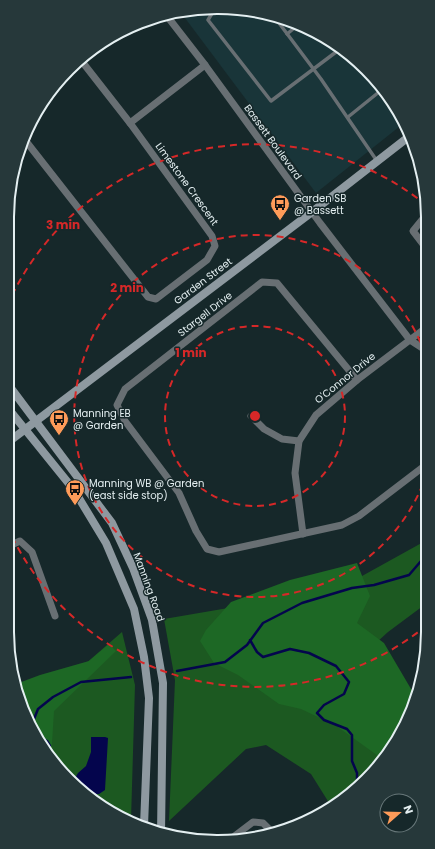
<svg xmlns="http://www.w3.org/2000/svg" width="435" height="849" viewBox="0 0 435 849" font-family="Poppins,sans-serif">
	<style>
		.built { fill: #193539 }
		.green { fill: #1c5921 }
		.forest { fill: #1d6825 }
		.water { fill: #04054d }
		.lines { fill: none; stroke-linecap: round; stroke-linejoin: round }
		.stream { stroke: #04054d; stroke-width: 2.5 }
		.lane { stroke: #686f73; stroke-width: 3.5 }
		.street { stroke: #686f73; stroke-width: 7 }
		.secondary { stroke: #8e99a0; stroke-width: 8 }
		.ring { fill: none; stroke: #d62828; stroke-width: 2; stroke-dasharray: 7 5 }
		.labels { text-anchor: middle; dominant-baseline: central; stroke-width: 3; stroke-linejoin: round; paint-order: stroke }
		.street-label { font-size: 10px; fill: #e4eff1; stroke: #16282a }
		.poi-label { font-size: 10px; fill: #e4eff1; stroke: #16282a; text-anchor: start }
		.rim { fill: none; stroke: #e4eff1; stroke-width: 2 }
		.centre { fill: #d62828; stroke: #16282a; stroke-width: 2 }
		.ring-label { font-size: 12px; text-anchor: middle; font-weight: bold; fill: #d62828; stroke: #16282a; stroke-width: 3; stroke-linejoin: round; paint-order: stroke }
	</style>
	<rect width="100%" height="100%" fill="#16282a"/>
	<path class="built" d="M231,7L311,29L356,59L385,90L404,123L316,193L182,14Z"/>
	<g class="green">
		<path d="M427,540V603L388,632L366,652L406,725L356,790L331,806L311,774L266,745L246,749L169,821L175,680L164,619L287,598L362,576Z"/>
		<path d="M122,632L135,685L131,820L101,807L51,760L18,699L84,665Z"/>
	</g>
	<g class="forest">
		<path d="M357,563L370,596L357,623L384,643L414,694L406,725L381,758L335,725L301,709L279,704L238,675L214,663L200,641L206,630L231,602L290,580Z"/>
		<path d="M109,644L116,651L54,711L51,760L18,699L16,684L40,675L89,661Z"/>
	</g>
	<path class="water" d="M91,737H105L108,738L105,790L99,794H88L75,783L74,780L78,773L86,766L91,752Z"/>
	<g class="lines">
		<g class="stream">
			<path d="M250,640L257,652L263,657L290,649L309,653L336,666L349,682L344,694L324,705L317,713L324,720L347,729L352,735V761L357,773V789"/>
			<path d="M177,671L225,662L247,645L263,623L302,603L352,588L374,585L409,575L427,554"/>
			<path d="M32,724L38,709L53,697L81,682L131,677"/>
			<path d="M37,735L47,741L50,746L45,750"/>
		</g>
		<g class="lane">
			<path d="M214,10L208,20L271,101L340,49"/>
			<path d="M276,19L321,79L377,161"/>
			<path d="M287,34L298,25"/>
			<path d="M348,117L379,92"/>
		</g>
		<g class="street">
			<path d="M167,16L205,65L320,223L410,340L427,351"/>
			<path d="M130,123L205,65"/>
			<path d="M25,140L148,297L156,299L207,260L215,246L212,236L130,123L80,59"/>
			<path d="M426,215L413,231L426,248"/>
			<path d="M357,380L277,283L262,282L125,389L117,405L125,421L179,493L196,531L207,549L219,552L342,525L359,516L427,464"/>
			<path d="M251,416L264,429L282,439L299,441"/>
			<path d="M303,534L295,473L299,441L316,415L357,380L427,327"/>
			<path d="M7,547L20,541L32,552L55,616"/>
			<path d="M228,841L253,822L263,823L272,832"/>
		</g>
		<g class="secondary">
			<path d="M7,383L112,523L133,568L152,620L163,683L161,834"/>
			<path d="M7,407L74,490L106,543L134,609L144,657L149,698L144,826"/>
			<path d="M7,443L312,212L411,135"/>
		</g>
	</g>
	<g class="ring">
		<circle cx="255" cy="416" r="90"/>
		<path d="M427 473A181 181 0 1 1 427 359"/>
		<path d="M427 625A271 271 0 0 1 7 526M7 306A271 271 0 0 1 426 205"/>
	</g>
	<defs>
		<symbol id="bus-pin" viewBox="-11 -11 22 30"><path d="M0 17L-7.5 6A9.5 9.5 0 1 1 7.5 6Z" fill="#fe9b59" stroke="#16282a"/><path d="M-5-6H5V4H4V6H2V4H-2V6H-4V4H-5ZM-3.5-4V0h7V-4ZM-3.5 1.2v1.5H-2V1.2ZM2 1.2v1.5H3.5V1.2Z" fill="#111"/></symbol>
	</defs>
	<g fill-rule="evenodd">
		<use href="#bus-pin" x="269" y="193" width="22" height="30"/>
		<use href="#bus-pin" x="48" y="408" width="22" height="30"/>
		<use href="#bus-pin" x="64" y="478" width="22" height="30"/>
	</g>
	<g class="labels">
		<g class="street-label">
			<text transform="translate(273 142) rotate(54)">Bassett Boulevard</text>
			<text transform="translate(187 184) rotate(54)">Limestone Crescent</text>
			<text transform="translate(203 281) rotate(-37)">Garden Street</text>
			<text transform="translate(205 314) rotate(-38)">Stargell Drive</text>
			<text transform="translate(345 378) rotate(-39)">O'Connor Drive</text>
			<text transform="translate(149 587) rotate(70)">Manning Road</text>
		</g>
		<g class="poi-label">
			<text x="294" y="198">Garden SB<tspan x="294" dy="12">@ Bassett</tspan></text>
			<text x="73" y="413">Manning EB<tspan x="73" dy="12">@ Garden</tspan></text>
			<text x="89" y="483">Manning WB @ Garden<tspan x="89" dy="12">(east side stop)</tspan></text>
		</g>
	</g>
	<path d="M0 0H435V849H0ZM217 14H218A203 203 0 0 1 421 217V632A203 203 0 0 1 218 835H217A203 203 0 0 1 14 632V217A203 203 0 0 1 217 14Z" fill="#26383a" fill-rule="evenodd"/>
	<path class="rim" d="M217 14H218A203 203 0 0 1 421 217V632A203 203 0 0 1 218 835H217A203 203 0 0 1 14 632V217A203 203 0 0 1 217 14Z"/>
	<circle cx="255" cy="416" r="6" class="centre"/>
	<g class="ring-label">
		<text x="63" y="229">3 min</text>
		<text x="127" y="292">2 min</text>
		<text x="191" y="357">1 min</text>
	</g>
	<g transform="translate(399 813) rotate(70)"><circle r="19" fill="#16282a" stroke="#68787a"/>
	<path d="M0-3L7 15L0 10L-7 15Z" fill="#fe9b59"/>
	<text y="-6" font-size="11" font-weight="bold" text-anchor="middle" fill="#e4eff1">N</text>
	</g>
</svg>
